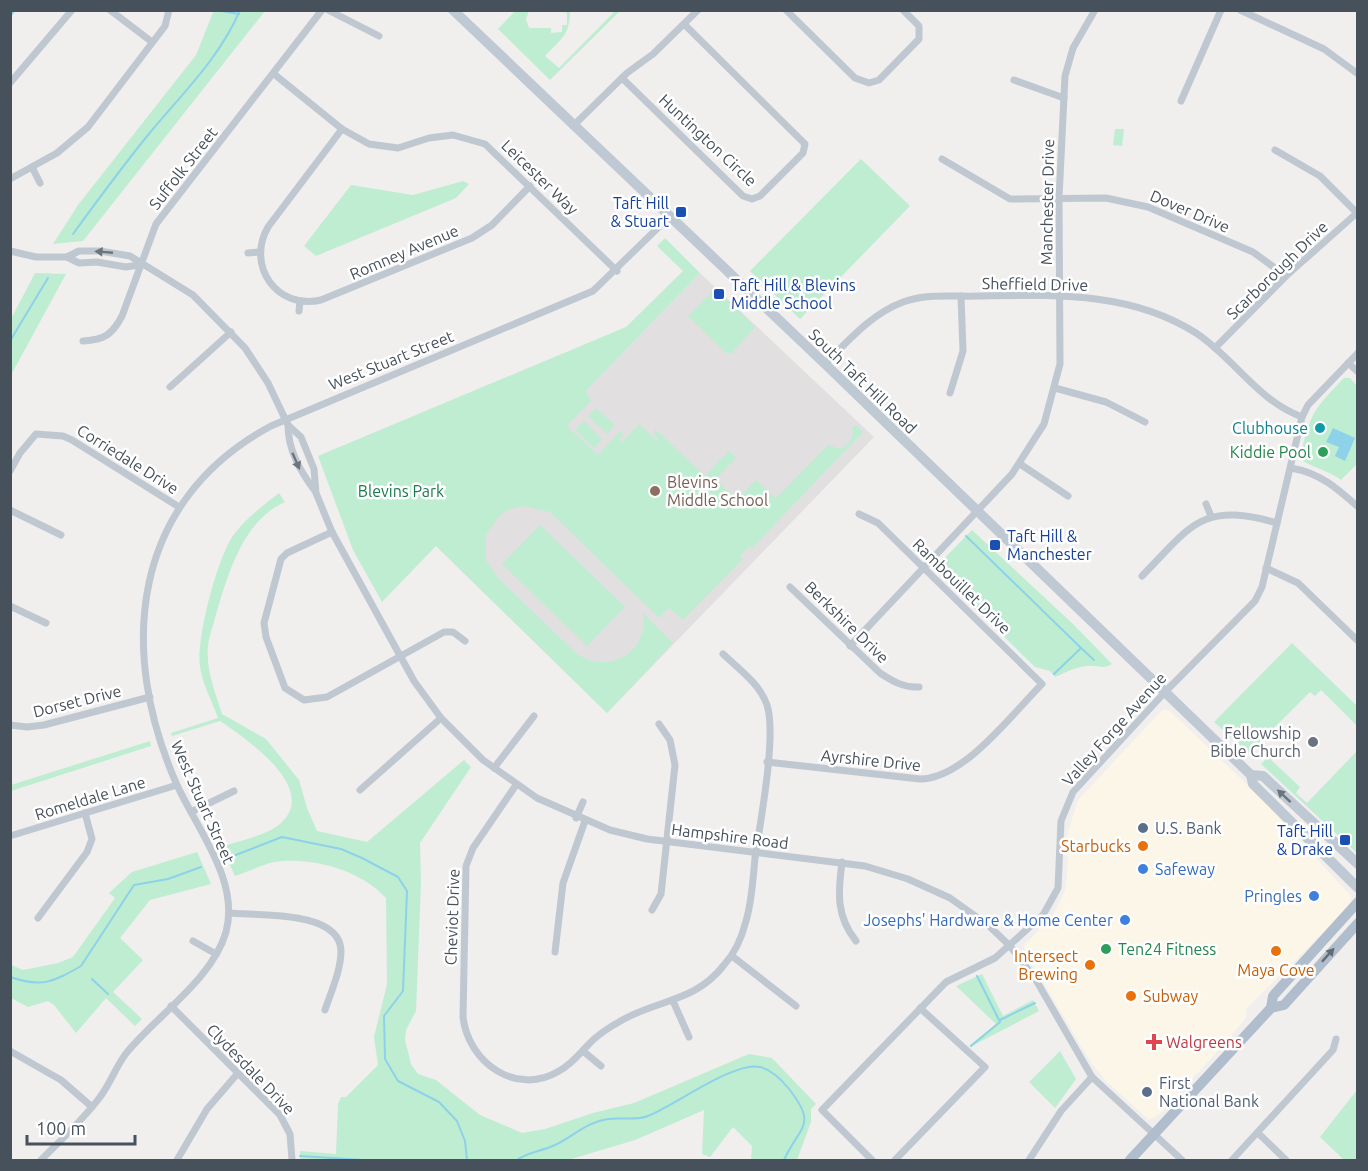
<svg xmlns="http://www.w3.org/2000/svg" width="1368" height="1171" viewBox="0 0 1368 1171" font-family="Ubuntu,sans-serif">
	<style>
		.commercial { fill: #fbf6e8 }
		.education { fill: #e2dfe0 }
		.green { fill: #beedd2 }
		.water { fill: #8dd2e8 }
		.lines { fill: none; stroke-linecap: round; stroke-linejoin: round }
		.stream { stroke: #8dd2e8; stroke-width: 2 }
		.minor { stroke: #bfc8d0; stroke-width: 7 }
		.secondary { stroke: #bfc9d4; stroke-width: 10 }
		.primary { stroke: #afbdcc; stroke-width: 10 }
		.oneway { fill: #6b757e }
		.oneway2 { fill: #6b757f }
		.oneway3 { fill: #616c77 }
		.transit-dot { fill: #1a4fb4; stroke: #fff; stroke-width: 2 }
		.culture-dot { fill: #0f9aa8; stroke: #fff; stroke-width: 2 }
		.leisure-dot { fill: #2e9e5b; stroke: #fff; stroke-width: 2 }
		.education-dot { fill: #8d6e63; stroke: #fff; stroke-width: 2 }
		.worship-dot { fill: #6b7280; stroke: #fff; stroke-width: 2 }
		.service-dot { fill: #5c6f8a; stroke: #fff; stroke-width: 2 }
		.food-dot { fill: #e8710a; stroke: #fff; stroke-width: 2 }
		.shop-dot { fill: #3f7fe0; stroke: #fff; stroke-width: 2 }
		.health-dot { fill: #e0444e; stroke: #fff; stroke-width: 2 }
		.labels { text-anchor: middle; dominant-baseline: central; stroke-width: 5; stroke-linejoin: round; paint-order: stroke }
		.street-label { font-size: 16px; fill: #47515b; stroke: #fff }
		.transit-label { font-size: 16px; fill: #164399; stroke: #fff; text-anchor: end }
		.culture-label { font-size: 16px; fill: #0d838f; stroke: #fff; text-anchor: end }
		.leisure-label { font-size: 16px; fill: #27864d; stroke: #fff; text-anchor: end }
		.education-label { font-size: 16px; fill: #785e54; stroke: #fff; text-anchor: start }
		.park-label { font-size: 16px; fill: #1b794d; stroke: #fff }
		.worship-label { font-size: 16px; fill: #5b616d; stroke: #fff; text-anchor: end }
		.service-label { font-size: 16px; fill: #4e5e75; stroke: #fff; text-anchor: start }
		.food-label { font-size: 16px; fill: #c56008; stroke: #fff; text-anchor: end }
		.shop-label { font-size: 16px; fill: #366cbe; stroke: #fff; text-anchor: end }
		.health-label { font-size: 16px; fill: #be3a42; stroke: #fff; text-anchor: start }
	</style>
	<rect width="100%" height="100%" fill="#f1eeee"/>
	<path class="commercial" d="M1163,709L1170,711L1261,798L1352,897L1349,906L1326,930L1246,1009V1018L1226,1042L1159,1115L1149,1120L1106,1081L1092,1064L1024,950L1025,944L1052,917L1065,891L1068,866L1067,835L1078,800Z"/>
	<path class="education" d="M700,273L874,437L607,713L436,546Z"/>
	<g class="green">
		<path d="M214,10L265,11L83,241L53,244L78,205L196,55Z"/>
		<path d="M515,11H529L526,19L529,28H551V33L562,32V25H567V13L562,11H570C570,35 561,39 545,56L559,68L615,11H620L550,80L498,29Z"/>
		<path d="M1115,129H1124L1122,146L1113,145Z"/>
		<path d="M861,159L910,206L800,319L750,271Z"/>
		<path d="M463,181L469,184L456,198L316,256L304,246L351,185L413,195Z"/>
		<path d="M665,238L700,273L586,391L591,401L567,426L598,455L620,431L624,434L619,440L621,443L639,424L657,441L659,439L654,434L655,429L705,476L729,451L736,458L716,479L737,500L756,480L776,498L828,445L840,449C849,445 855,437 852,428L855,425L863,432L752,548L749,546L740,556L743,559L683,620L669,608L659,618L550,512L523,506L510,509L500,515L486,535V560L499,579L577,654C609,675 649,653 643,613L673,643L607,713L436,546L382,602L353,550L318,456L626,327L683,271L657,246Z"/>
		<path d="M35,273L66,274L11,375V319Z"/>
		<path d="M716,288L755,327L732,353H726L688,316Z"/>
		<path d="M1344,378H1350L1357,386V464L1341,480C1330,471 1305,465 1300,458C1310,414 1313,410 1344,378Z"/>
		<path d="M596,408L615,425L607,434L588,416Z"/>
		<path d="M584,421L602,439L594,448L575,430Z"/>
		<path d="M279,493L285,502C236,523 223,594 209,639C204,666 214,688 222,714L266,739L299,780L307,808L317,831L367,842L464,760L471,767L420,843L421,882L416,1011L406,1030L405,1040L411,1064L418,1074L436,1080L480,1115L522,1133L545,1129L593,1113L634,1103L749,1054L772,1058L816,1104L811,1109V1122L797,1160H751L752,1146L733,1127L710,1157L702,1154L704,1110L635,1140L568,1160H300V1151L336,1154L338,1104L341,1097H346L378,1065L374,1037L387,984L386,898C361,870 311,856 274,862C261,865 247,872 235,876L222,847C239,840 268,836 282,822C318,787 245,738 220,721L172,736L171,733L218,718C212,701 202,683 200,666C196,639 218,554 235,533C247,517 264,505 279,493Z"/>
		<path d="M540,525L625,607L587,646L502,564Z"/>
		<path d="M972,530L1074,625L1112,664C1102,670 1098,665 1088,666C1077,666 1065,673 1055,677L1050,671L1035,667L939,573L937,566Z"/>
		<path d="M1292,643L1357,706V726L1321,690L1315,696L1310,692L1249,753L1214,722Z"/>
		<path d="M150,741L151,746L11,791V785Z"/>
		<path d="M1357,751V853L1261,764L1268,757L1300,787L1296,793L1307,803Z"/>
		<path d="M197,852L211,884L150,900L120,938L143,960L113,992L142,1019L135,1026L106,998L76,1033L54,1005L48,1001L28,1007L11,998V965L23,970L58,963L73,957L115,898L109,893L132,872Z"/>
		<path d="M982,974L1003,1016L1033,1000L1039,1011L972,1046L970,1045L996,1024L956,986Z"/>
		<path d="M1060,1051L1076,1079L1055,1108L1029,1082Z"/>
		<path d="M1357,1090V1160H1344L1320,1137Z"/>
	</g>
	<path class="water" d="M1333,428L1355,438L1345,461L1335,456L1339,447L1326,442Z"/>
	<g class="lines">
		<g class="stream">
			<path d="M216,10L239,14"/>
			<path d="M182,11L213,10"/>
			<path d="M10,16L15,10"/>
			<path d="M73,234C97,201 122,167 148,135C180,96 220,58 240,10"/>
			<path d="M10,341L48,278"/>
			<path d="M966,536L1081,648"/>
			<path d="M1054,674L1081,648L1094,660"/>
			<path d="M228,858L282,837L341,849L362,858L398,877L407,891L403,991L384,1016L385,1059L398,1081L439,1102L457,1121L465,1141L467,1160"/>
			<path d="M10,977C42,988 53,982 81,966L134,885L168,879L201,867"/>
			<path d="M92,979L108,994"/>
			<path d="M1000,1020L1035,1003"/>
			<path d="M971,1046L1000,1022L977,976"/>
			<path d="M300,1156L363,1160"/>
			<path d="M517,1160C527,1152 543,1151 555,1145C574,1136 586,1122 608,1119C620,1117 636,1121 648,1116C674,1106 734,1061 760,1067C772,1070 781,1079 789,1089C818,1126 800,1125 784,1160"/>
		</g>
		<g class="minor">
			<path d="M110,10L152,42"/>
			<path d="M328,10L379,36"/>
			<path d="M786,10L855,78L869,83L879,80L919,39V26L903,10"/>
			<path d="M1240,10L1324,49L1358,74"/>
			<path d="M274,74L342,129L369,144L398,148L429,138L453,135L485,144L617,271"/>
			<path d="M622,78L743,196L752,199L760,196L803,153L805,144L684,24"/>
			<path d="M1014,80L1064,98"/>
			<path d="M10,83L72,10"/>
			<path d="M1181,101L1221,10"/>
			<path d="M573,126L627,73L653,54L698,10"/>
			<path d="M342,129L268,227C246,265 276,310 321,300L472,238L492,225L530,186"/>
			<path d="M1275,150L1320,176L1357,213"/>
			<path d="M942,159L1010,199L1106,198L1148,207L1253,252L1286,276"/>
			<path d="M32,167L40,183"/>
			<path d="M10,179L57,153L88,127L165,26L169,10"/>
			<path d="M10,251L36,257H67L79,263L97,262L126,267L139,265"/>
			<path d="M248,253L259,252"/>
			<path d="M67,257L79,251H100L130,256L193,295L245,348L268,383L288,425L301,437L314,469L316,493L332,532L414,681L441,718L483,760L537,798L610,830L647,839L865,866L908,879L950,898L988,925L1010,946L1036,980L1092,1077L1182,1160"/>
			<path d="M299,311L300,301"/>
			<path d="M83,341C104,340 112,335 122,316L156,224L322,10"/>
			<path d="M1215,348L1286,276L1358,212"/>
			<path d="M1348,363L1358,372"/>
			<path d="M825,364C848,341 871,314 903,302C927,293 954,297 979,296C1054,295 1130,291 1196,333C1234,358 1258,401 1302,417"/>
			<path d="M170,387L231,332"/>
			<path d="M1055,388L1106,402L1145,422"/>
			<path d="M950,393L963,351L961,296"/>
			<path d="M288,425C288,450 300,471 315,491"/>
			<path d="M1020,464L1068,496"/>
			<path d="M1291,468C1320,473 1337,488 1358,507"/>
			<path d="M10,471L20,453L36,434L63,436L72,440L179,507"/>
			<path d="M1206,504L1211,516"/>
			<path d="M10,510L61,535"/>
			<path d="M332,532L287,553L281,559L264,623L266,637L285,688L304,700L327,697L444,632H453L465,641"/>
			<path d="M1266,568L1298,583L1358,641"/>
			<path d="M1142,576C1191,526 1201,501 1277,523"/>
			<path d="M790,587L880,673C892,681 904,688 919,687"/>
			<path d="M10,606L46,623"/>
			<path d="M850,646L1012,474L1044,424L1060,364L1059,198L1065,76L1073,48L1095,10"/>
			<path d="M10,725L27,727L44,725L150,697"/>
			<path d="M767,762L920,779C964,779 1012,714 1042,684L878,523L859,514"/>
			<path d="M494,768L534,716"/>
			<path d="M516,785L473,848L466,866L463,1017C468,1062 516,1097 559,1071C572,1064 579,1054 589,1044C599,1033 613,1025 626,1018C662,999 696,1001 724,965C735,953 742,937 746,921C752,901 753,879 755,858C760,824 777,735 767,705C760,684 739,669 723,654"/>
			<path d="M360,790L441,718"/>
			<path d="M191,812L234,791"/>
			<path d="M576,818L583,802"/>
			<path d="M10,836L177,785"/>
			<path d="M842,862C838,893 836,916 856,941"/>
			<path d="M652,910L661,894L675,765L670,740L659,724"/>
			<path d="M229,913C259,916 340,910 341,951C341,970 331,992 325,1010"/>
			<path d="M38,918L87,852L92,839L85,813"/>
			<path d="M193,941L216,954"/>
			<path d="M555,952L563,883L585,821"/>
			<path d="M732,956L796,1006"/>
			<path d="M673,1001L689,1037"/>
			<path d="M171,1006L280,1115L290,1134L292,1160"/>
			<path d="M10,1051L61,1080L92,1107"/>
			<path d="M583,1051L601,1066"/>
			<path d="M1258,1133L1286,1160"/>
			<path d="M41,1160C61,1140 83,1120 100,1097C111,1083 116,1065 128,1051C158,1015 213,978 226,932C240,881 197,829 177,785C117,650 131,501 271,426L593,291L669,217"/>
			<path d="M177,1160L207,1109L238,1073"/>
			<path d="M872,1160L822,1110L946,982L995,958L1043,915L1058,888L1061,821L1073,792L1165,692L1255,601L1262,587L1302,417L1308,405L1358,353"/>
			<path d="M895,1160L985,1067L920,1008"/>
			<path d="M1029,1160L1061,1111L1092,1077"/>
			<path d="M1232,1160L1333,1050L1336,1039"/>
		</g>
		<g class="secondary">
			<path d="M453,10L821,360L1251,775L1253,784L1358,888"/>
			<path d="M1251,775L1263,776L1358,864"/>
		</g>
		<g class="primary">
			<path d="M1271,1008L1273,996L1358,902"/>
			<path d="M1130,1160L1271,1008L1284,1005L1358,923"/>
		</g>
	</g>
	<defs><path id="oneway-solid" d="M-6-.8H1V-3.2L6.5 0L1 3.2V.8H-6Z" transform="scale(1.5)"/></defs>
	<g class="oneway">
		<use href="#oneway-solid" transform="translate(104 252) rotate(-175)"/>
		<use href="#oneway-solid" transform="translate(296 461) rotate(66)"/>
	</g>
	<use class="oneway2" href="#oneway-solid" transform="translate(1284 796) rotate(-137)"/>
	<use class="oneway3" href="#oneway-solid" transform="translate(1328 955) rotate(-48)"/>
	<g class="transit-dot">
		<rect x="675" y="206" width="12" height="12" rx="3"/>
		<rect x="713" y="288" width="12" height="12" rx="3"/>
		<rect x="989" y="539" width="12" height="12" rx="3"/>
		<rect x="1339" y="834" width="12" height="12" rx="3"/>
	</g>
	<circle class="culture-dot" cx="1320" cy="428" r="6"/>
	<g class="leisure-dot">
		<circle cx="1323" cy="452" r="6"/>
		<circle cx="1106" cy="949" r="6"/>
	</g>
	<circle class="education-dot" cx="655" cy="491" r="6"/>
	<circle class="worship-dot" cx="1313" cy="742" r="6"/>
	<g class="service-dot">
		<circle cx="1143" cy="828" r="6"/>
		<circle cx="1147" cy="1092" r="6"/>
	</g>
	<g class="food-dot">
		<circle cx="1143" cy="846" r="6"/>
		<circle cx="1276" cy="951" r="6"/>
		<circle cx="1090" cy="965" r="6"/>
		<circle cx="1131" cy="996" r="6"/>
	</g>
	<g class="shop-dot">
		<circle cx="1143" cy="869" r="6"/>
		<circle cx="1314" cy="896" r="6"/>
		<circle cx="1125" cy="920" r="6"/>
	</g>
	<path class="health-dot" d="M1151 1033h6v6h6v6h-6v6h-6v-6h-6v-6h6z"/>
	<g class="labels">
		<g class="street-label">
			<text transform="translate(708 140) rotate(43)">Huntington Circle</text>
			<text transform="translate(183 168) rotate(-52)">Suffolk Street</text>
			<text transform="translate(540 177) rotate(44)">Leicester Way</text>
			<text transform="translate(1047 202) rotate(-89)">Manchester Drive</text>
			<text transform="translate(1190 211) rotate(23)">Dover Drive</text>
			<text transform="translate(404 252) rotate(-23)">Romney Avenue</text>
			<text transform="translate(1277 270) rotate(-44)">Scarborough Drive</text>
			<text transform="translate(1035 284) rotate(1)">Sheffield Drive</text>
			<text transform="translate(391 360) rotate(-22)">West Stuart Street</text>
			<text transform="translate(863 381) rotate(44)">South Taft Hill Road</text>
			<text transform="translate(128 459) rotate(32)">Corriedale Drive</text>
			<text transform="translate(962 586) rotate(44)">Rambouillet Drive</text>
			<text transform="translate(847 622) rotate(44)">Berkshire Drive</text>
			<text transform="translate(77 701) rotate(-14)">Dorset Drive</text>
			<text transform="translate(1114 729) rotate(-48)">Valley Forge Avenue</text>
			<text transform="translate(871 760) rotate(6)">Ayrshire Drive</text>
			<text transform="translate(90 798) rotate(-17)">Romeldale Lane</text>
			<text transform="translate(203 802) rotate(66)">West Stuart Street</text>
			<text transform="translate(730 836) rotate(7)">Hampshire Road</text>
			<text transform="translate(452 917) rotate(-88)">Cheviot Drive</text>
			<text transform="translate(251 1069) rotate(46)">Clydesdale Drive</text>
		</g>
		<g class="transit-label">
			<text x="669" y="203">Taft Hill<tspan x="669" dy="18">&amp; Stuart</tspan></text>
			<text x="731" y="285" text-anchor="start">Taft Hill &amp; Blevins<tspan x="731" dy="18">Middle School</tspan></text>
			<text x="1007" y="536" text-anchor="start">Taft Hill &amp;<tspan x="1007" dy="18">Manchester</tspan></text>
			<text x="1333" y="831">Taft Hill<tspan x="1333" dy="18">&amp; Drake</tspan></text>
		</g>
		<g class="culture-label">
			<text x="1308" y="428">Clubhouse</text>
		</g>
		<g class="leisure-label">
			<text x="1311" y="452">Kiddie Pool</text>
			<text x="1118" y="949" text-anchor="start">Ten24 Fitness</text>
		</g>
		<g class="education-label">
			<text x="667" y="482">Blevins<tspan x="667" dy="18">Middle School</tspan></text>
		</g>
		<g class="park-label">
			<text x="401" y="491">Blevins Park</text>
		</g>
		<g class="worship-label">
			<text x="1301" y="733">Fellowship<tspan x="1301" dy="18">Bible Church</tspan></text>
		</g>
		<g class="service-label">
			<text x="1155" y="828">U.S. Bank</text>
			<text x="1159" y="1083">First<tspan x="1159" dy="18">National Bank</tspan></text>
		</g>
		<g class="food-label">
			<text x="1131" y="846">Starbucks</text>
			<text x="1078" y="956">Intersect<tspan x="1078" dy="18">Brewing</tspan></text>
			<text x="1276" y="970" text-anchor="middle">Maya Cove</text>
			<text x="1143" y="996" text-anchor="start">Subway</text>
		</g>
		<g class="shop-label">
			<text x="1155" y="869" text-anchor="start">Safeway</text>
			<text x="1302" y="896">Pringles</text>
			<text x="1113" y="920">Josephs' Hardware &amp; Home Center</text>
		</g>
		<g class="health-label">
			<text x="1166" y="1042">Walgreens</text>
		</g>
	</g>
	<rect width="1368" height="1171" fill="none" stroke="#47515b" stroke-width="24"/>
	<path d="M27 1135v9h108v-9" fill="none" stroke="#47515b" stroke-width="3"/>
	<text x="36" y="1135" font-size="18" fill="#47515b" stroke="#ffffff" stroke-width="4.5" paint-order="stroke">100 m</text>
</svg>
